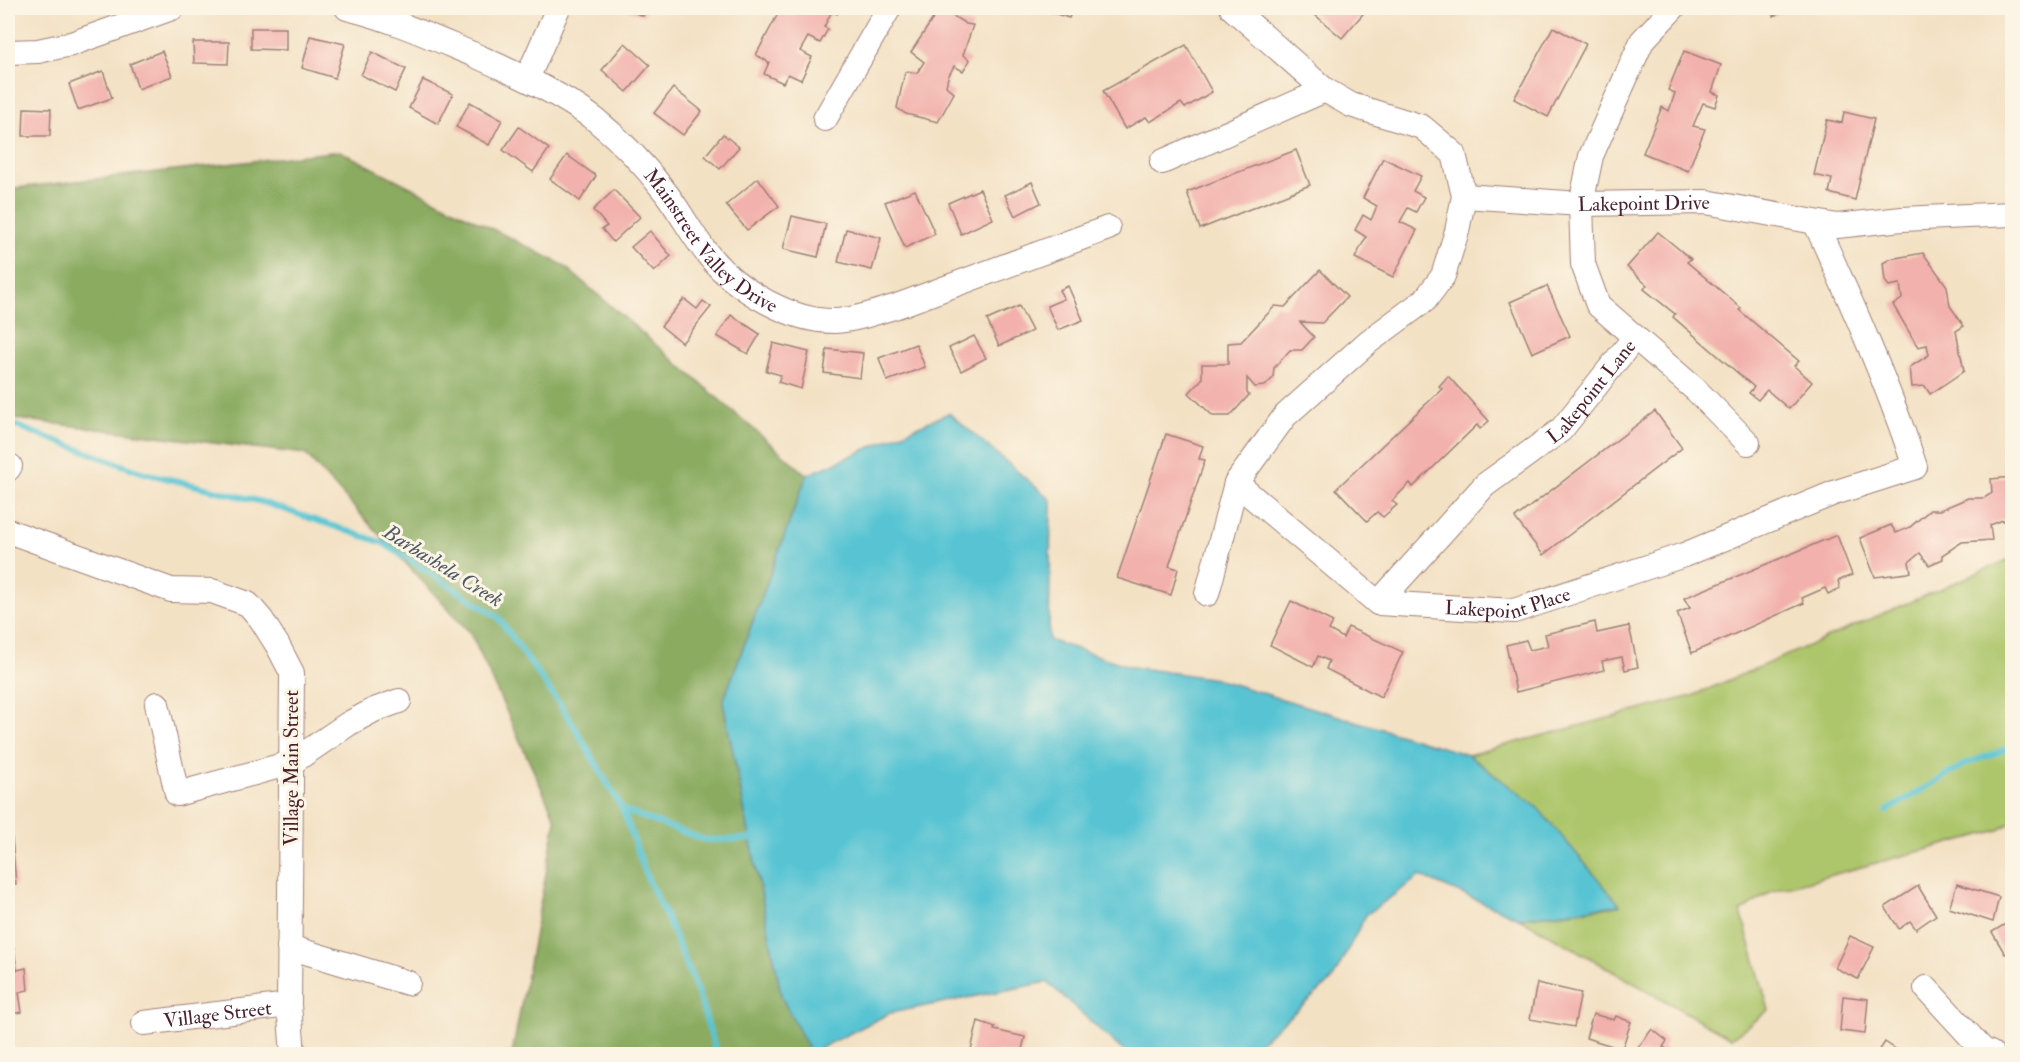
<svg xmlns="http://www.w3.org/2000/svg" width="2020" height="1062" viewBox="0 0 2020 1062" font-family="'IM FELL Double Pica',serif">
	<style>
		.green { fill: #adc66c; stroke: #7c724c; stroke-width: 1.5 }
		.forest { fill: #8aab60; stroke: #6a6546; stroke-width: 1.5 }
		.water { fill: #59c4d3; stroke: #52727f; stroke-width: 1.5 }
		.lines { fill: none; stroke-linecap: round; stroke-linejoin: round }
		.stream { stroke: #59c4d3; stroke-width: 6 }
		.building { fill: #f2b1ac }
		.minor-casing { stroke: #9e8078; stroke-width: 26 }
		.minor { stroke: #fff; stroke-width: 24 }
		.labels { text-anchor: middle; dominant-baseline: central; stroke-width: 6; stroke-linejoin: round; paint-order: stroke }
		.street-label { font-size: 20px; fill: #4a1f2b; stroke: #fcf5e5 }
		.water-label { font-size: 21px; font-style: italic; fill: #4f5966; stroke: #fcf5e5 }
	</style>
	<rect width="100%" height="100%" fill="#fcf5e5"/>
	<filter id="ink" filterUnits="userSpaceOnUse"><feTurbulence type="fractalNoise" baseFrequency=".0167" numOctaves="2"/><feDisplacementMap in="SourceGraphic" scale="12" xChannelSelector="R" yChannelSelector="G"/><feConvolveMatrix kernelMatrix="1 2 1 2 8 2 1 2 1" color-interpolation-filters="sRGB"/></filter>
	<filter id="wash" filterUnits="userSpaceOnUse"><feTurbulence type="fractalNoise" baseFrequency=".008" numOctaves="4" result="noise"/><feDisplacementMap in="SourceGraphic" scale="24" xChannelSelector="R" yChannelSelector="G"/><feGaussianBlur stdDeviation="1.35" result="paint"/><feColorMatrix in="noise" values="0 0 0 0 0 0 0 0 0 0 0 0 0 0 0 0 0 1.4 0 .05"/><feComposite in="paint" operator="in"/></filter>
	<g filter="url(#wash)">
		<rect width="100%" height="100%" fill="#f3e1c4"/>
		<path class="green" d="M2012,558V822L1999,830L1772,891L1741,912L1769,1010L1731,1038C1660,999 1590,957 1519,918L1619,906L1468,755L1692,696Z"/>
		<path class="forest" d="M340,151L563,265L807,475L723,702L782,998L813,1054H512L556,820L471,634L305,454L8,418V189Z"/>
		<path class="water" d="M949,413L1051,500L1049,640L1132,667L1216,679L1468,755L1537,807L1620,905L1519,918L1420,876L1366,915L1332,980L1246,1054H1127L1047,982L890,1013L811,1053L782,998L723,702L807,475Z"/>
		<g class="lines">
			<g class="stream">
				<path d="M8,423L141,472L262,502L383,543L498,617L570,719L623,810L647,877L666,916L696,987L717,1054"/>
				<path d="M623,810L705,840L753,839"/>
				<path d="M1887,811L1965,764L2012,747"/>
			</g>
		</g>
		<g id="blocks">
			<g class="building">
				<path d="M624,8H647L643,16Z"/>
				<path d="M781,8H840L837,14L832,11L824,27L828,29L820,43L808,37L800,51L812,57L801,80L788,74L783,83L764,74L769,62L756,55Z"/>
				<path d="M940,8L966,24L973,25L963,55L970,60L963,71L954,66L948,77L946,86L954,93L938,122L906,114L897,108L905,72L917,73L924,62L911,52Z"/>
				<path d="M1038,8H1073L1069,18Z"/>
				<path d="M1307,8H1368L1342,38Z"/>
				<path d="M1766,8H1790L1774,16Z"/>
				<path d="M1553,27L1586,44L1548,117L1514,99Z"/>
				<path d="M251,28H286V50L251,49Z"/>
				<path d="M310,36L345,44L335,78L302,68Z"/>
				<path d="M193,42H229L228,64L194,63Z"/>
				<path d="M625,43L650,65L627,92L602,70Z"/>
				<path d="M1186,45L1212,92L1185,108L1181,103L1150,122L1146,117L1125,129L1103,91Z"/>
				<path d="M162,51L172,76L138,89L130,64Z"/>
				<path d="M1684,51L1721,65L1712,92L1719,95L1715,107L1703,103L1693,126L1705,129L1688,171L1643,153L1662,107L1669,111L1675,93L1668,90Z"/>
				<path d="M372,52L406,69L395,92L361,75Z"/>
				<path d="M103,71L112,98L78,110L69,84Z"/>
				<path d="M423,80L453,94L438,124L409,108Z"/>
				<path d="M673,88L702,111L683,135L654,113Z"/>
				<path d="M470,102L502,120L489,145L456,127Z"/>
				<path d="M24,108L51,109L50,136H23Z"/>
				<path d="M1844,112L1874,119L1855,200L1829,193L1832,179L1814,175L1827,120L1842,123Z"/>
				<path d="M519,127L549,149L533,172L503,150Z"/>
				<path d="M723,134L739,147L720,169L705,156Z"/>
				<path d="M1296,150L1310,185L1200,229L1187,192Z"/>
				<path d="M567,155L596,176L580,201L550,179Z"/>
				<path d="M1383,158L1421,176L1413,191L1424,197L1416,212L1408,208L1400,222L1417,230L1393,277L1355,258L1366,237L1355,230L1363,215L1371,220L1377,206L1363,198Z"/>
				<path d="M758,178L779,206L747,230L726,205Z"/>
				<path d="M1032,182L1041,203L1015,216L1005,195Z"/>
				<path d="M980,189L993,219L961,234L948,203Z"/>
				<path d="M614,190L640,217L613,242L602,229L607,226L593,210Z"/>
				<path d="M915,190L935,234L905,248L885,202Z"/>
				<path d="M792,216L826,224L818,257L783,249Z"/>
				<path d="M846,229L881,238L872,270L838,262Z"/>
				<path d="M650,231L671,256L654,272L631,247Z"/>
				<path d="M1658,232L1691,259L1687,262L1741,308L1739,310L1799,361L1794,366L1812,382L1789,409L1767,390L1758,400L1749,393L1754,387L1673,317L1675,314L1644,289L1647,285L1627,267Z"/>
				<path d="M1923,253L1947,286L1950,306L1964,326L1956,331L1964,371L1930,394L1925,386L1912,387L1910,367L1929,355L1927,345L1918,347L1893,305L1902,299L1900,284L1889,286L1885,281L1883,263L1890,259Z"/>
				<path d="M1320,270L1347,297L1322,323L1300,322L1314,337L1302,350H1290L1274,368L1273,378L1265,386L1255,387L1247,378V393L1249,395L1230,416H1213L1189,393L1202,379V364H1228V343L1241,342L1275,306L1285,307Z"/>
				<path d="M1068,286L1083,320L1058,330L1047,306L1064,299L1059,290Z"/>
				<path d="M1547,286L1570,336L1532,353L1510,302Z"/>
				<path d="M684,299L697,309L703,301L711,307L682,343L661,326Z"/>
				<path d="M1019,306L1032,331L999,346L987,320Z"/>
				<path d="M731,315L760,334L748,354L717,336Z"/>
				<path d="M974,336L986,358L961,371L949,348Z"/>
				<path d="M773,343L809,352L801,389L778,382L781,375L766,371Z"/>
				<path d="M916,344L925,367L887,381L879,358Z"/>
				<path d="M827,349L863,353L860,378L824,373Z"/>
				<path d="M1448,376L1489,421L1480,429L1477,425L1413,487L1410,483L1392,501L1397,505L1383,517L1377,512L1367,521L1336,489L1442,389L1439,386Z"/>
				<path d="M1655,411L1682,448L1543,555L1515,518Z"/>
				<path d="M1166,434L1203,446L1199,459L1205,460L1169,566L1178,569L1171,595L1117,578Z"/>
				<path d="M2012,477V531L2011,532L2003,520L1990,525L1992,540L1962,542L1942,555L1943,559L1929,565L1920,553L1909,562L1911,572L1908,573L1875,577L1860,538L1891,525L1896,533L1910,527L1930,510H1940L1968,498H1984L1992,493L1991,479Z"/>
				<path d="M1837,535L1852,575L1838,581L1840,588L1828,594L1825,588L1802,598L1804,603L1692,653L1677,613L1690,608L1684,598Z"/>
				<path d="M1291,601L1333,622L1329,630L1343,638L1348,627L1403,652L1381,697L1326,669L1329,661L1318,656L1313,667L1270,645Z"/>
				<path d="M1595,622L1597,633L1629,626L1638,667L1625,670L1622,657L1602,661L1604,670L1516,692L1506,645L1526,640L1530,650L1548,646L1545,634Z"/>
				<path d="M8,838H12L16,885L8,886Z"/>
				<path d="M1957,884L1999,897L1993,922L1949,908Z"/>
				<path d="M1918,886L1936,915L1916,929L1910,921L1899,929L1885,907Z"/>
				<path d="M2012,920V954L2011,951L2005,954L1992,932Z"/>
				<path d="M1850,936L1874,947L1858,979L1835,968Z"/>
				<path d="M8,949H14L17,970L26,968L28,990L19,992L22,1012L8,1014Z"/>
				<path d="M1537,983L1581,993L1574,1027L1530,1019Z"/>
				<path d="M1843,996L1868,999L1865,1034L1840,1031Z"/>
				<path d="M1593,1014L1614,1020L1616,1016L1631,1022L1622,1049L1586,1038Z"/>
				<path d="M978,1021L995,1027L994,1030L1025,1037L1021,1054L993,1052V1054H970Z"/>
				<path d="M1652,1029L1667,1041L1663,1047L1674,1054H1633Z"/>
				<path d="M1885,1042L1903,1054H1877Z"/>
				<path d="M27,1049L28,1054H8V1051Z"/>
			</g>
		</g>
	</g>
	<g filter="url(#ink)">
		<use href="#blocks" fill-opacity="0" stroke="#9e8078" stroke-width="1.5"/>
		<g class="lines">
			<defs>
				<g id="minor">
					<path id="s1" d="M347,8C389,18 429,36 470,53C514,73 559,92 597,121C623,142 646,167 666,193C682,214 693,237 710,257C737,290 792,322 835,321C856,320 877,312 897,306L1108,228"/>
					<path id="s2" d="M1232,8L1325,90L1351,105L1422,127L1454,154L1464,196L1457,231L1443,276L1425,300L1368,342L1285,416L1236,483L1378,603L1514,611L1684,555L1834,493L1915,467C1888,384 1852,304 1816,224"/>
					<path d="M1673,8L1642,41L1591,156L1581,204L1583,264L1598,305L1697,391L1748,443"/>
					<path d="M8,52L38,51L71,44L172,8"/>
					<path d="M527,79L558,8"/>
					<path d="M825,119L889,8"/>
					<path d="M1162,162L1325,90"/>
					<path id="s3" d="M1464,196L1581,204L1706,202L1837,226L1902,219L2012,214"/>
					<path d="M8,469L10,466"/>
					<path d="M8,531L171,590L212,591L248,604L261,619L278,646L292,673L289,1005L293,1054"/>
					<path d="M1207,594L1236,483"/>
					<path id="s4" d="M1378,603L1485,485L1561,430L1635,337"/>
					<path d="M157,704L177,794L291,763L348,724L374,710L399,701"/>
					<path d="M289,947L408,983"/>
					<path d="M1926,988L1983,1050L1992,1054"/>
					<path id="s5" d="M144,1023L289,1005"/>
				</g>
			</defs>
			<use href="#minor" class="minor-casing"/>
			<use href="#minor" class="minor"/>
		</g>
	</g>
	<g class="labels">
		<g class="street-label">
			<text stroke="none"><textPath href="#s3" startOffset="180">Lakepoint Drive</textPath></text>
			<text stroke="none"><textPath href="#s1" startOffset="442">Mainstreet Valley Drive</textPath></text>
			<text stroke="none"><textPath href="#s4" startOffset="302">Lakepoint Lane</textPath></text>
			<text stroke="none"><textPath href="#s2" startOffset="1008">Lakepoint Place</textPath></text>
			<text transform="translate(291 768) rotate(-90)">Village Main Street</text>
			<text stroke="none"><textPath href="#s5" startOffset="74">Village Street</textPath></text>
		</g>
		<g class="water-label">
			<text transform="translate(443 566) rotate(32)">Barbashela Creek</text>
		</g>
	</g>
	<rect width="2020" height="1062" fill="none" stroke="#fcf5e5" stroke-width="30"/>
</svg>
